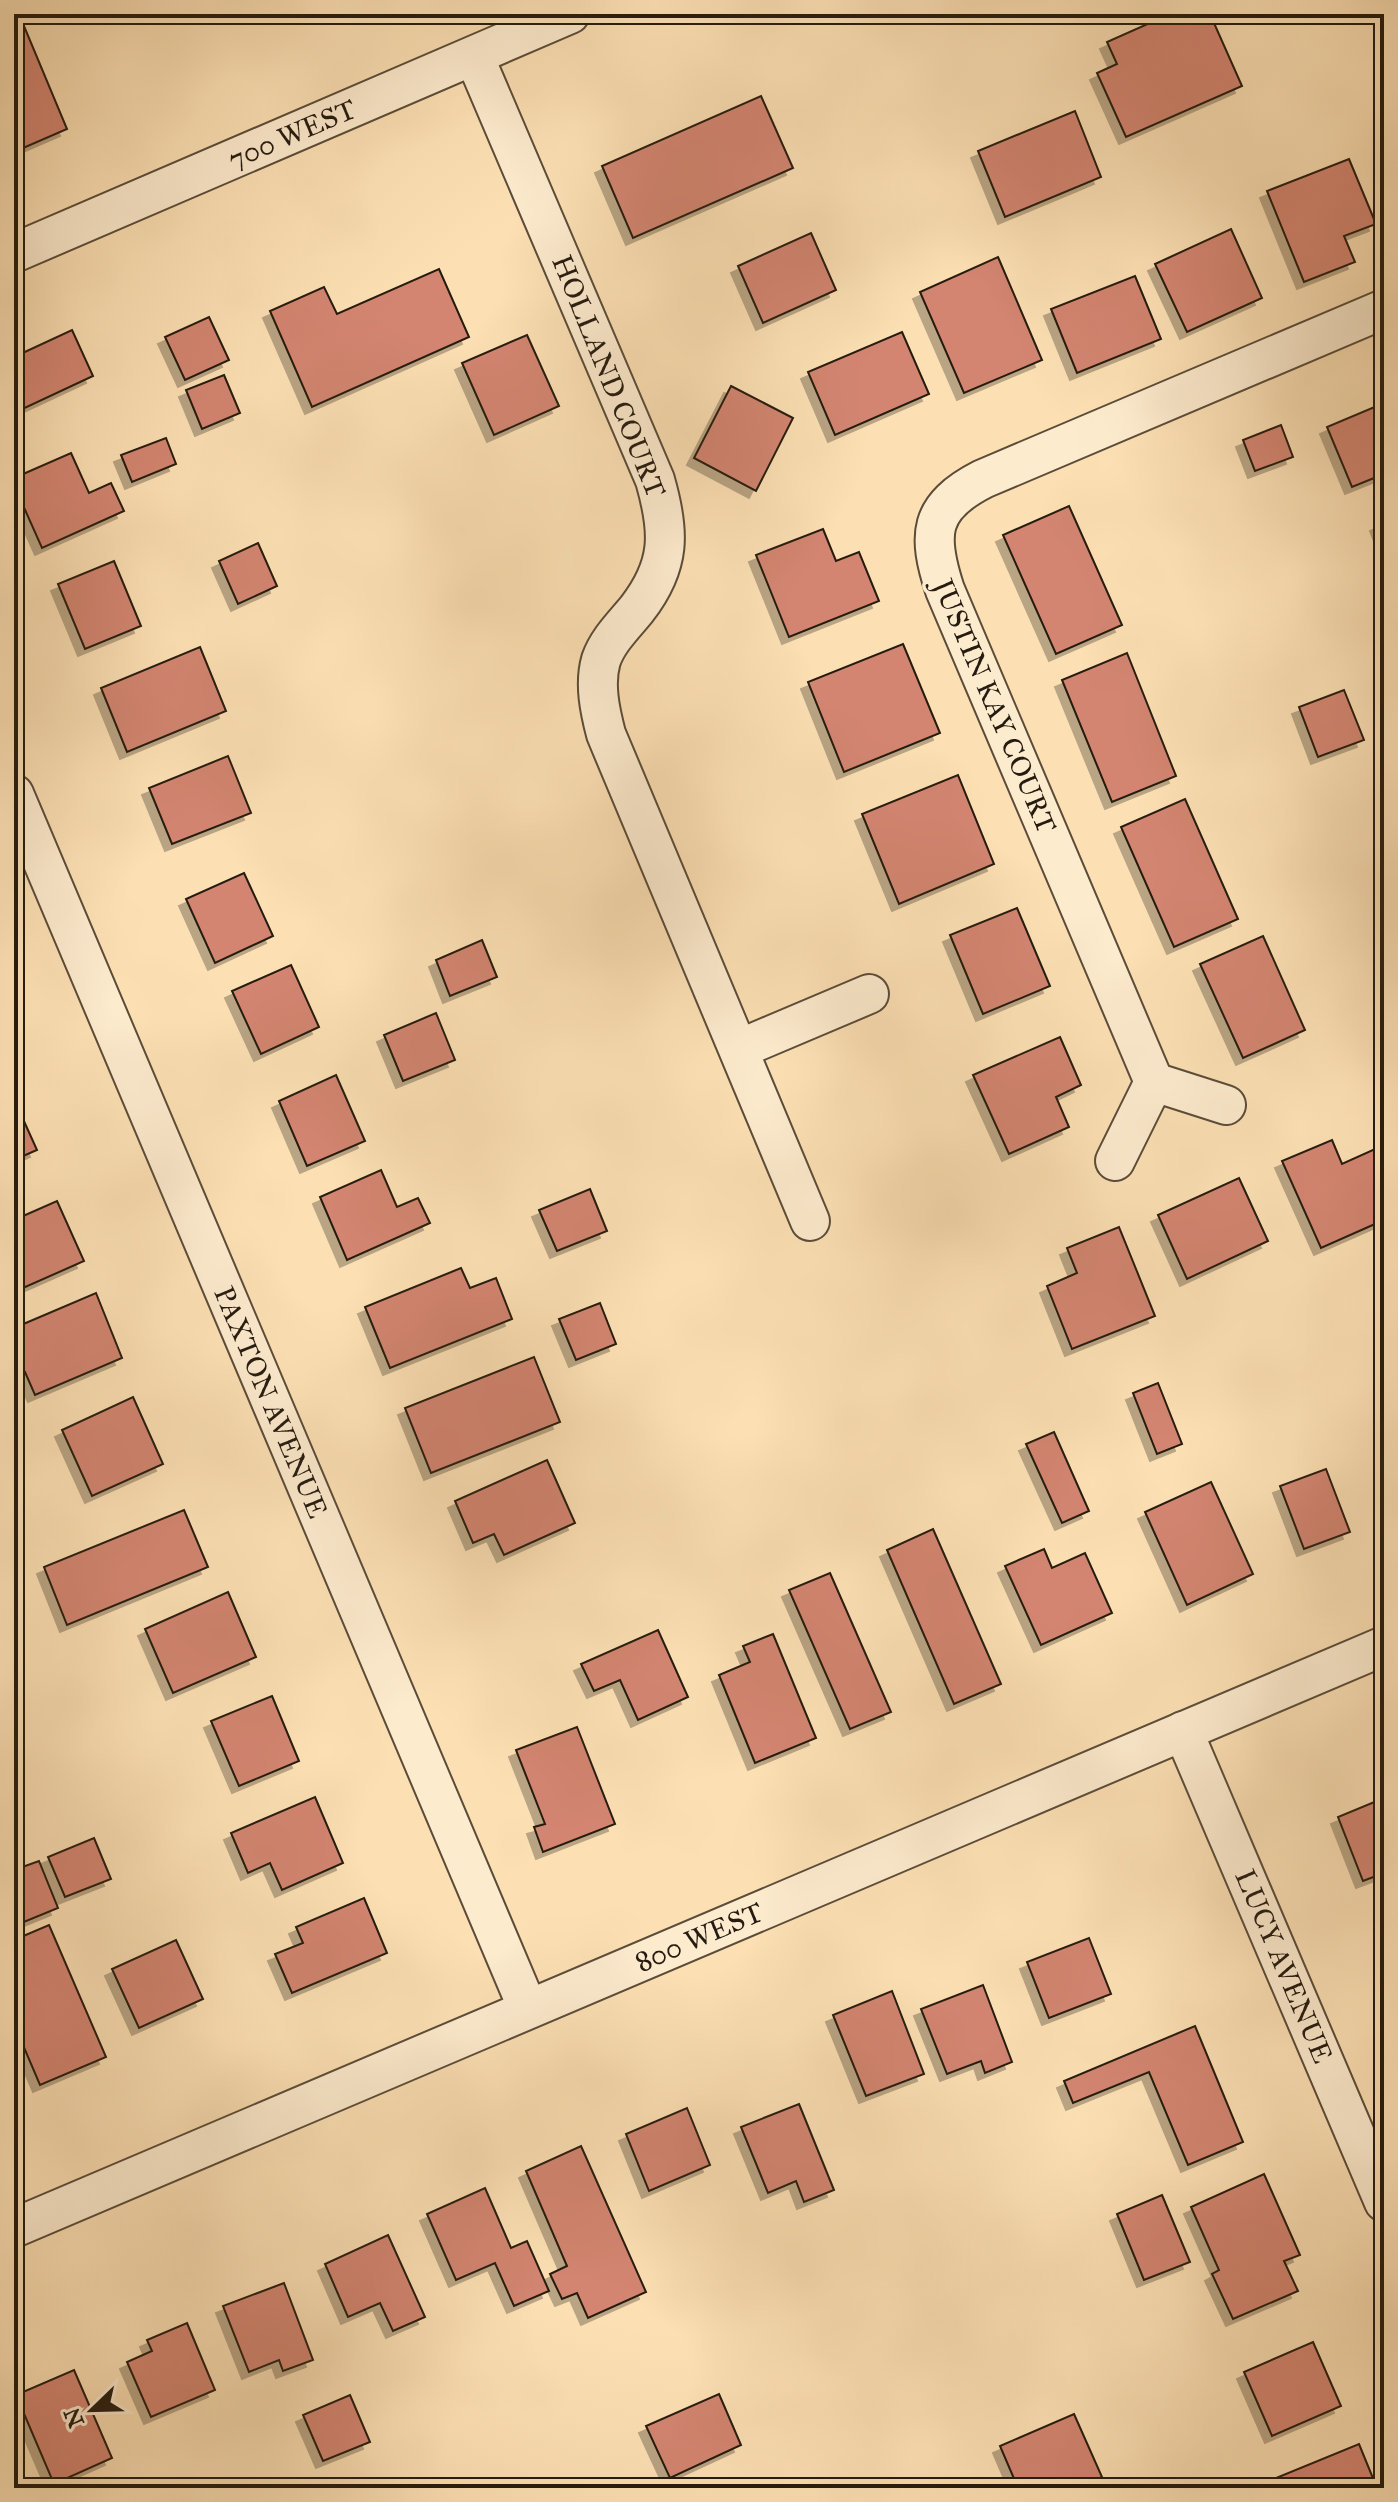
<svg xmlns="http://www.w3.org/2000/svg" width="1398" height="2502" viewBox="0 0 1398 2502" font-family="'IM FELL Great Primer',serif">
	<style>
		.building { fill: #d38571; stroke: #251b10; stroke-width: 2; filter: url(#shadow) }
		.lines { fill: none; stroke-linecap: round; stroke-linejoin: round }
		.street-casing { stroke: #5b4c39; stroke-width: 42 }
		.street { stroke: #fdebce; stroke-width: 38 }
		.labels { text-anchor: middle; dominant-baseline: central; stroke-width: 7; stroke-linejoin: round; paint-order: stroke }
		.street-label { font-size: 28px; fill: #251b10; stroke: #fdebce }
	</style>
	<defs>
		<filter id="shadow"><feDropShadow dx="-7" dy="7" stdDeviation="0" flood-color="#0004"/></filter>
	</defs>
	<rect width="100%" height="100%" fill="#fce0b4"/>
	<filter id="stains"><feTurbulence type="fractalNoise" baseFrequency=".0025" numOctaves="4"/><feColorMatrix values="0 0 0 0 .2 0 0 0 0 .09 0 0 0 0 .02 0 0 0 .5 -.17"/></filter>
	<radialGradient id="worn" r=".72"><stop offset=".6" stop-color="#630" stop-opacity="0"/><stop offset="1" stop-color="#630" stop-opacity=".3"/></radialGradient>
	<g class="building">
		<path d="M14,14H19L67,129L14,152Z"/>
		<path d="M1170,14H1210L1242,86L1126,137L1097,73L1117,64L1107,42Z"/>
		<path d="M761,96L793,168L633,238L602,166Z"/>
		<path d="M1075,111L1101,177L1005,217L978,151Z"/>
		<path d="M1349,159L1376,224L1344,236L1355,262L1304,282L1267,191Z"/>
		<path d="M1231,229L1262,298L1187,332L1155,264Z"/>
		<path d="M811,233L836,290L763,323L738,266Z"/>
		<path d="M998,257L1042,360L964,393L920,292Z"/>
		<path d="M439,269L469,337L312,407L270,311L324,287L337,314Z"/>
		<path d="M1135,276L1161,339L1077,373L1051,309Z"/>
		<path d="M209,317L229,360L185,380L165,337Z"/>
		<path d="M72,330L93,376L14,413V357Z"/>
		<path d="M902,332L929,394L835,435L808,372Z"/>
		<path d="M527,335L559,406L494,435L462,363Z"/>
		<path d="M224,375L240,413L202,429L186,390Z"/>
		<path d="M731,386L793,418L756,491L694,458Z"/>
		<path d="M1384,403V474L1352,487L1327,427Z"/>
		<path d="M1281,425L1293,457L1255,471L1243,440Z"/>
		<path d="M166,438L176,464L132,482L121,455Z"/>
		<path d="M71,453L89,493L111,483L124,511L42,548L14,485V478Z"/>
		<path d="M1069,506L1122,625L1056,654L1003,535Z"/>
		<path d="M1384,521V542L1377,524Z"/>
		<path d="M823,529L836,561L859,552L879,601L789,637L756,555Z"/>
		<path d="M258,543L277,586L238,604L219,561Z"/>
		<path d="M114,561L141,626L85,649L58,584Z"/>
		<path d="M903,644L940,733L844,772L808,682Z"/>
		<path d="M200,647L226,711L127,752L101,688Z"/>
		<path d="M1127,653L1176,776L1112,802L1062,680Z"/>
		<path d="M1344,690L1364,740L1318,757L1299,707Z"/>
		<path d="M228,756L251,813L172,844L149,788Z"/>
		<path d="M958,775L994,864L899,904L862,814Z"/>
		<path d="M1185,799L1238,919L1174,947L1121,827Z"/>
		<path d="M244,873L273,936L215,963L186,899Z"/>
		<path d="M1017,908L1050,986L983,1014L950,935Z"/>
		<path d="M1263,936L1305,1030L1243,1058L1200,964Z"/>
		<path d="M482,940L497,977L450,996L436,960Z"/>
		<path d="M291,965L319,1027L261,1054L232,991Z"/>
		<path d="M436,1013L455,1060L403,1081L384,1035Z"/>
		<path d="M1060,1037L1081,1085L1056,1097L1069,1127L1009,1154L973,1075Z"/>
		<path d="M336,1075L365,1141L307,1166L279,1101Z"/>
		<path d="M14,1099L37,1150L14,1160Z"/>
		<path d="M1332,1140L1342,1164L1375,1149L1384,1170V1220L1321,1248L1282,1161Z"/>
		<path d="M381,1170L397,1207L418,1198L430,1223L347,1260L320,1197Z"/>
		<path d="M1239,1178L1268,1241L1187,1279L1158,1215Z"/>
		<path d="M590,1189L607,1231L557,1251L539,1210Z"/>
		<path d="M57,1201L84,1261L14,1292V1220Z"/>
		<path d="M1119,1227L1155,1316L1072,1349L1047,1286L1077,1273L1067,1248Z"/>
		<path d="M461,1268L470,1288L496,1278L512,1319L390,1368L365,1307Z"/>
		<path d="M96,1293L122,1358L35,1395L25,1372L14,1376V1328Z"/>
		<path d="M600,1303L616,1344L576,1360L559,1319Z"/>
		<path d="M534,1357L560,1422L431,1473L405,1408Z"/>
		<path d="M1158,1383L1182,1444L1157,1454L1133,1393Z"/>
		<path d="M133,1397L163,1464L92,1496L62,1430Z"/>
		<path d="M1054,1432L1089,1511L1062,1523L1026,1444Z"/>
		<path d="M547,1460L575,1523L504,1555L494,1534L473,1543L455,1501Z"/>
		<path d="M1326,1469L1350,1532L1304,1549L1280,1486Z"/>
		<path d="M1211,1482L1253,1574L1187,1605L1145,1512Z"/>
		<path d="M184,1510L208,1567L67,1625L44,1567Z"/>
		<path d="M933,1529L1001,1684L954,1704L887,1550Z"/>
		<path d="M1044,1549L1052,1568L1085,1553L1112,1613L1041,1645L1005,1566Z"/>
		<path d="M830,1573L891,1712L850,1729L789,1590Z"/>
		<path d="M228,1592L256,1657L173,1693L145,1629Z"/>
		<path d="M658,1630L688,1697L638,1720L620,1680L594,1691L581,1664Z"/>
		<path d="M773,1634L816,1738L755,1763L719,1675L750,1662L743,1646Z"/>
		<path d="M272,1696L299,1761L239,1786L211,1721Z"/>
		<path d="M577,1727L615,1824L543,1852L534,1827L545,1824L516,1750Z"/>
		<path d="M315,1797L343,1863L282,1890L270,1863L248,1873L231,1833Z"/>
		<path d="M1384,1798V1873L1363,1881L1338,1817Z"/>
		<path d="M94,1838L111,1879L65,1897L48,1857Z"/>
		<path d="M39,1861L58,1908L14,1926V1870Z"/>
		<path d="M364,1898L387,1953L292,1993L275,1954L303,1943L296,1927Z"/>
		<path d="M49,1925L106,2057L40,2085L14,2024V1940Z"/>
		<path d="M1089,1938L1111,1994L1049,2018L1027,1962Z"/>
		<path d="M176,1940L203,1999L139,2028L112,1969Z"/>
		<path d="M983,1985L1012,2062L985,2073L981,2061L947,2074L921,2009Z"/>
		<path d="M892,1991L924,2074L866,2096L833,2015Z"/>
		<path d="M1195,2026L1243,2142L1188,2165L1149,2072L1073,2103L1064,2081Z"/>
		<path d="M799,2104L834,2190L804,2202L796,2181L768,2193L741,2127Z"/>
		<path d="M687,2108L710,2165L649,2191L626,2134Z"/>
		<path d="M581,2146L646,2292L588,2318L577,2293L562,2299L550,2274L567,2266L526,2171Z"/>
		<path d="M1264,2174L1300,2255L1284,2261L1298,2291L1233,2319L1212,2274L1219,2270L1191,2207Z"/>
		<path d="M485,2188L511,2248L527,2241L549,2291L514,2306L495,2263L456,2280L427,2214Z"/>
		<path d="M1162,2195L1190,2262L1144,2280L1117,2214Z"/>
		<path d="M388,2235L425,2317L393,2331L380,2303L348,2317L325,2264Z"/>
		<path d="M284,2283L313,2360L283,2371L279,2360L249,2372L223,2306Z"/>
		<path d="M187,2323L215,2390L151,2417L127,2362L152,2351L147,2340Z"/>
		<path d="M1313,2342L1341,2406L1272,2436L1244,2372Z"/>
		<path d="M74,2370L112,2458L54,2484L16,2395Z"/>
		<path d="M719,2394L741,2445L670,2478L646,2426Z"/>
		<path d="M350,2395L370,2442L323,2461L303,2415Z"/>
		<path d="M1074,2414L1102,2477L1078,2488H1018L1000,2446Z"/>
		<path d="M1359,2444L1377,2488H1280L1276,2478Z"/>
	</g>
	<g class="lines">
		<defs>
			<g id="street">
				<path d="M474,56L655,480C670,532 671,565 637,609C624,625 608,640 601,660C594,684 600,711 606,734L810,1221"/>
				<path d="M14,253L570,14"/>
				<path d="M14,794L528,2009"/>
				<path d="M739,1049L869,994"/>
				<path d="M1226,1105L1154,1082L945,590C927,535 928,507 983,479L1384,309"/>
				<path d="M1115,1161L1154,1082"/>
				<path d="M1183,1731L1384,2202"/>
				<path d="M14,2228L1384,1646"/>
			</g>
		</defs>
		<use href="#street" class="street-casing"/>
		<use href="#street" class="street"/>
	</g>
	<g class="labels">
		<g class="street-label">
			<text transform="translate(292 134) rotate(-23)">700 WEST</text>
			<text transform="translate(609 376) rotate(68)">HOLLAND COURT</text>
			<text transform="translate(995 706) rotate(67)">JUSTIN KAY COURT</text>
			<text transform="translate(271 1402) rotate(67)">PAXTON AVENUE</text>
			<text transform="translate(699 1937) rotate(-23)">800 WEST</text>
			<text transform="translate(1284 1966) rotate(67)">LUCY AVENUE</text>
		</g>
	</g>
	<rect width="1398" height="2502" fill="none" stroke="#fce0b4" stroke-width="48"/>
	<rect x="16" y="16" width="1366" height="2470" fill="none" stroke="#251b10" stroke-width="4"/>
	<rect x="24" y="24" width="1350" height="2454" fill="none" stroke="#251b10" stroke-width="2"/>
	<g transform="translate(92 2410) rotate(247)" stroke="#fdebce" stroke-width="6" paint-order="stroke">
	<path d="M0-6L14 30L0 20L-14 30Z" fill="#251b10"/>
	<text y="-12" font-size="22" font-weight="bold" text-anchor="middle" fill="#251b10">N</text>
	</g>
	<rect width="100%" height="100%" filter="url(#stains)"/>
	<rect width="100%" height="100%" fill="url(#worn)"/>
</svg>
